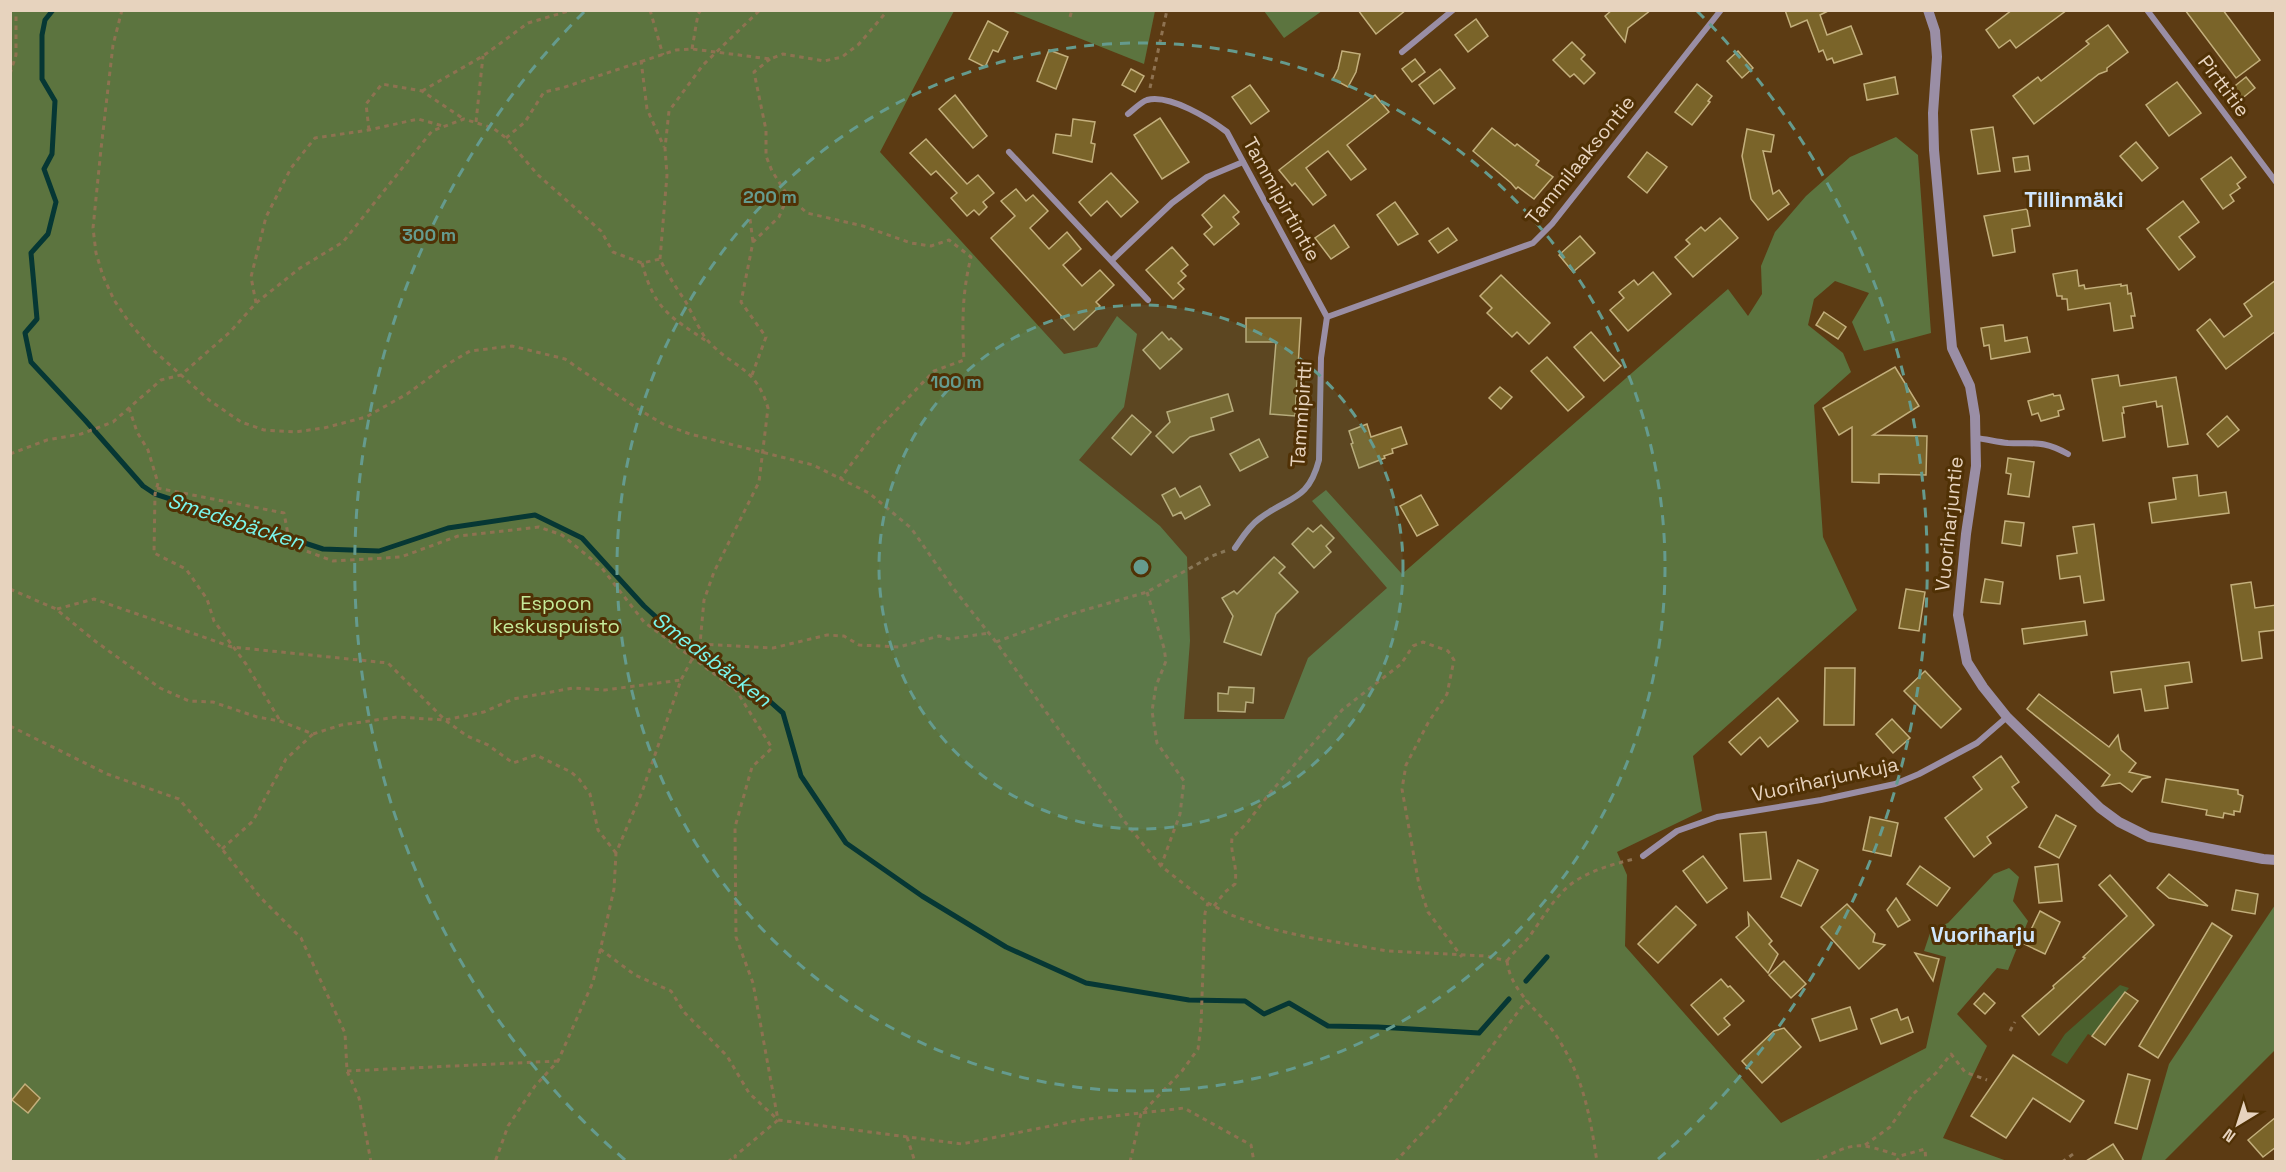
<svg xmlns="http://www.w3.org/2000/svg" width="2286" height="1172" viewBox="0 0 2286 1172" font-family="'Space Grotesk',sans-serif">
	<style>
		.green { fill: #4b612e }
		.forest { fill: #5c743f }
		.lines { fill: none; stroke-linecap: round; stroke-linejoin: round }
		.stream { stroke: #063734; stroke-width: 5 }
		.building { fill: #7a6429; stroke: #c3af7c; stroke-width: 1.5 }
		.path { stroke: #8e7251; stroke-width: 3; stroke-dasharray: 4.5 4.5; stroke-linecap: butt }
		.minor { stroke: #9a8ea5; stroke-width: 6 }
		.tertiary { stroke: #9a8ea5; stroke-width: 10 }
		.ring { fill: none; stroke: #659b8e; stroke-width: 3; stroke-dasharray: 10 8 }
		.labels { text-anchor: middle; dominant-baseline: central; stroke-width: 6; stroke-linejoin: round; paint-order: stroke }
		.street-label { font-size: 20px; fill: #e7d3be; stroke: #503105 }
		.park-label { font-size: 20px; fill: #c5ea99; stroke: #503105 }
		.water-label { font-size: 21px; font-style: italic; fill: #7af6ec; stroke: #503105 }
		.neighbourhood-label { font-size: 21px; font-weight: bold; fill: #cfe6fd; stroke: #503105 }
		.quarter-label { font-size: 22px; font-weight: bold; fill: #cfe6fd; stroke: #503105 }
		.centre { fill: #659b8e; stroke: #503105; stroke-width: 3 }
		.ring-label { font-size: 18px; text-anchor: middle; font-weight: bold; fill: #659b8e; stroke: #503105; stroke-width: 6; stroke-linejoin: round; paint-order: stroke }
	</style>
	<rect width="100%" height="100%" fill="#5c3b13"/>
	<path class="green" d="M2120,985L2129,988L2092,1036L2088,1034L2067,1064L2051,1055L2065,1034Z"/>
	<g class="forest">
		<path d="M10,11H954L880,152L1064,354L1097,347L1117,316L1137,334L1124,407L1079,460L1160,526L1187,557L1190,641L1184,719H1284L1308,658L1387,588L1312,501L1326,490L1402,574L1728,289L1748,316L1762,294L1761,266L1775,232L1806,196L1850,157L1896,137L1918,155L1931,333L1864,351L1852,322L1869,293L1835,281L1814,299L1808,325L1843,353L1851,372L1814,405L1823,537L1857,610L1693,756L1702,811L1617,852L1627,875L1625,946L1781,1123L1926,1048L1946,957L1924,951L1931,930L1948,923L1994,874L2009,868L2019,877L2013,901L2028,921L2008,970L1997,968L1957,1014L1987,1046L1943,1138L2007,1161H11Z"/>
		<path d="M1011,11L1155,10V11L1144,64Z"/>
		<path d="M1322,11L1284,38L1264,11V10Z"/>
		<path d="M2275,905V1050L2164,1161H2141L2169,1064Z"/>
	</g>
	<g class="lines">
		<g class="stream">
			<path d="M53,10L45,20L42,35V79L55,101L52,154L44,169L56,202L48,234L31,253L37,319L25,333L31,362L85,420L143,486L155,494L323,549L379,551L448,528L535,515L582,538L644,606L678,637L741,676L783,713L801,776L846,843L922,896L1006,947L1086,983L1189,1000L1245,1001L1264,1014L1289,1003L1328,1026L1378,1027L1479,1033L1509,999"/>
			<path d="M1526,981L1547,957"/>
		</g>
	</g>
	<g class="building">
		<path d="M1358,10H1406L1376,34Z"/>
		<path d="M1612,10H1651L1628,28L1625,42L1605,16Z"/>
		<path d="M1785,10H1830L1820,15L1827,35L1851,26L1862,54L1834,63L1832,58L1827,60L1823,50L1819,52L1807,20L1791,27Z"/>
		<path d="M2012,10H2067L2016,48L2010,40L1999,48L1986,30Z"/>
		<path d="M2185,10H2223L2260,60L2236,78Z"/>
		<path d="M1476,19L1488,36L1468,52L1455,35Z"/>
		<path d="M988,21L1008,32L998,52L993,50L985,67L969,59Z"/>
		<path d="M2108,25L2128,52L2107,68V71L2099,74L2034,124L2013,96L2038,77L2041,81L2089,44L2086,41Z"/>
		<path d="M1572,42L1585,55L1581,59L1595,73L1584,84L1574,74L1570,77L1553,60Z"/>
		<path d="M1049,50L1068,57L1056,89L1037,81Z"/>
		<path d="M1342,51L1360,54L1356,72L1348,87L1333,79L1338,69Z"/>
		<path d="M1738,51L1753,68L1742,78L1727,61Z"/>
		<path d="M1415,59L1425,72L1412,82L1402,69Z"/>
		<path d="M1131,69L1144,76L1135,92L1122,85Z"/>
		<path d="M1440,69L1455,88L1434,104L1419,85Z"/>
		<path d="M1895,77L1898,94L1867,100L1864,84Z"/>
		<path d="M2246,77L2255,88L2240,100L2231,89Z"/>
		<path d="M2177,82L2201,113L2169,136L2146,105Z"/>
		<path d="M1697,84L1712,96L1708,101L1710,102L1692,125L1675,112Z"/>
		<path d="M1250,85L1269,111L1251,124L1232,97Z"/>
		<path d="M955,95L987,136L973,148L939,109Z"/>
		<path d="M1375,95L1389,112L1347,145L1366,169L1351,180L1328,151L1306,168L1326,195L1313,205L1295,183L1292,186L1279,170Z"/>
		<path d="M1160,118L1189,162L1162,179L1134,135Z"/>
		<path d="M1073,119L1095,122L1091,143L1095,144L1092,162L1053,153L1056,134L1071,136Z"/>
		<path d="M1993,127L2000,171L1978,174L1971,130Z"/>
		<path d="M1492,128L1515,146L1517,144L1539,161L1536,165L1553,177L1534,199L1518,187L1516,189L1511,183L1473,151Z"/>
		<path d="M1747,129L1774,135L1771,152L1763,151L1773,194L1779,190L1789,204L1768,220L1751,199L1742,156Z"/>
		<path d="M926,139L967,184L978,175L994,193L983,202L987,207L979,215L974,210L967,216L951,198L957,193L936,171L931,175L910,153Z"/>
		<path d="M2136,142L2158,168L2142,181L2120,156Z"/>
		<path d="M1647,152L1667,167L1647,193L1628,177Z"/>
		<path d="M2028,156L2030,170L2015,172L2013,158Z"/>
		<path d="M2231,157L2246,177L2237,184L2240,188L2230,195L2234,201L2223,209L2201,179Z"/>
		<path d="M1111,173L1138,202L1121,217L1107,201L1091,216L1079,202Z"/>
		<path d="M1016,189L1026,201L1033,195L1048,211L1030,228L1049,249L1067,232L1081,249L1063,265L1082,286L1100,270L1114,285L1096,302L1100,306L1074,330L991,238L1015,216L1001,201Z"/>
		<path d="M1224,195L1239,212L1233,217L1239,224L1214,245L1204,234L1212,227L1202,215Z"/>
		<path d="M2183,201L2199,222L2179,237L2195,257L2179,270L2147,229Z"/>
		<path d="M1395,202L1418,234L1398,245L1377,215Z"/>
		<path d="M2027,209L2030,226L2012,229L2015,252L1993,256L1984,216Z"/>
		<path d="M1720,218L1738,238L1693,277L1675,257L1690,244L1686,240L1701,227L1705,231Z"/>
		<path d="M1334,225L1349,247L1331,259L1315,238Z"/>
		<path d="M1448,228L1457,240L1438,253L1429,241Z"/>
		<path d="M1580,236L1595,253L1573,272L1559,255Z"/>
		<path d="M1172,247L1188,265L1181,271L1186,276L1178,283L1184,289L1173,299L1146,270Z"/>
		<path d="M2077,270L2079,286L2084,285L2085,289L2121,284V286L2127,285L2128,294L2131,293L2135,316H2131L2133,328L2114,331L2110,303L2068,310L2067,299H2062V296H2057L2053,274Z"/>
		<path d="M1653,272L1671,294L1628,331L1610,310L1624,298L1619,292L1634,280L1638,285Z"/>
		<path d="M1501,275L1550,323L1529,344L1517,332L1512,337L1487,313L1492,308L1480,296Z"/>
		<path d="M2276,280V331L2226,369L2197,330L2210,319L2224,337L2252,316L2244,304Z"/>
		<path d="M1824,312L1846,327L1838,339L1816,325Z"/>
		<path d="M1246,318H1301L1295,416L1270,414L1276,342H1246Z"/>
		<path d="M2000,325H2003L2005,341L2027,337L2030,352L1991,359L1989,345L1984,346L1981,328Z"/>
		<path d="M1162,332L1169,340L1171,338L1182,349L1160,369L1143,350Z"/>
		<path d="M1591,332L1621,366L1604,381L1574,347Z"/>
		<path d="M1547,357L1584,397L1568,411L1531,371Z"/>
		<path d="M1895,367L1919,406L1873,435L1927,436L1926,475L1879,474V483L1852,482V427L1839,435L1823,408Z"/>
		<path d="M2118,375L2120,386L2176,377L2188,444L2168,447L2162,406L2157,407L2156,401L2123,407L2124,413H2122L2125,437L2103,441L2092,379Z"/>
		<path d="M1500,387L1512,397L1501,409L1489,398Z"/>
		<path d="M1228,394L1233,411L1211,418L1214,430L1190,437L1173,453L1156,436L1170,422L1167,412Z"/>
		<path d="M2053,394L2054,396L2060,395L2064,409L2058,411L2059,416L2041,421L2038,413L2032,415L2028,401Z"/>
		<path d="M1132,415L1151,432L1131,455L1112,438Z"/>
		<path d="M2227,416L2239,430L2218,447L2207,434Z"/>
		<path d="M1367,424L1371,437L1401,427L1407,444L1392,449L1393,453L1384,456L1385,458L1359,468L1351,444L1353,443L1349,431Z"/>
		<path d="M1259,439L1268,457L1240,471L1230,454Z"/>
		<path d="M2008,458L2034,462L2029,497L2008,494L2011,474L2006,473Z"/>
		<path d="M2197,475L2199,496L2226,492L2229,513L2152,523L2149,503L2176,499L2173,478Z"/>
		<path d="M1200,486L1210,505L1185,519L1181,512L1173,516L1162,495L1175,488L1180,497Z"/>
		<path d="M1421,495L1438,525L1417,536L1400,506Z"/>
		<path d="M2005,521L2024,523L2021,546L2002,543Z"/>
		<path d="M2094,524L2104,600L2084,603L2080,576L2060,579L2057,556L2077,553L2073,527Z"/>
		<path d="M1321,525L1334,538L1326,546L1331,552L1314,568L1292,544L1308,528L1313,532Z"/>
		<path d="M1274,557L1285,567L1279,573L1298,592L1276,614L1261,655L1224,642L1233,616L1222,598L1234,591L1237,594Z"/>
		<path d="M1985,579L2003,582L2000,604L1981,602Z"/>
		<path d="M2251,582L2255,608L2276,605V630L2259,632L2262,658L2242,661L2231,585Z"/>
		<path d="M1906,589L1925,592L1919,631L1899,628Z"/>
		<path d="M2085,621L2087,635L2024,644L2022,629Z"/>
		<path d="M2189,662L2192,682L2165,686L2168,708L2145,711L2141,689L2114,693L2111,672Z"/>
		<path d="M1825,668H1855L1854,725H1824Z"/>
		<path d="M1925,671L1961,709L1941,728L1904,691Z"/>
		<path d="M1229,687L1254,688L1253,703L1246,702L1245,712L1218,711V693L1228,694Z"/>
		<path d="M2039,694L2109,747L2118,735L2121,750L2136,763L2129,772L2151,777L2142,779L2132,792L2120,783L2102,786L2110,775L2027,709Z"/>
		<path d="M1778,698L1798,721L1768,747L1760,737L1741,755L1729,742Z"/>
		<path d="M1892,719L1910,738L1893,753L1876,734Z"/>
		<path d="M2001,756L2019,782L2012,787L2027,807L1987,837L1991,843L1974,857L1945,818L1982,789L1973,777Z"/>
		<path d="M2166,779L2238,790V794L2243,796L2240,812L2234,811V815L2224,813L2223,818L2206,815L2207,810L2162,802Z"/>
		<path d="M2056,815L2076,826L2059,858L2039,847Z"/>
		<path d="M1870,817L1898,823L1891,856L1863,850Z"/>
		<path d="M1766,832L1771,879L1744,881L1740,834Z"/>
		<path d="M1703,856L1727,888L1707,903L1683,871Z"/>
		<path d="M1798,860L1818,870L1801,906L1781,897Z"/>
		<path d="M2058,864L2062,901L2039,903L2035,867Z"/>
		<path d="M1920,866L1950,888L1937,906L1907,884Z"/>
		<path d="M2169,874L2208,906L2169,898L2157,888Z"/>
		<path d="M2110,875L2154,925L2039,1035L2022,1016L2054,988L2053,986L2085,958L2083,957L2127,916L2099,885Z"/>
		<path d="M2236,890L2258,894L2255,914L2232,910Z"/>
		<path d="M1896,898L1910,920L1898,927L1887,910Z"/>
		<path d="M1847,904L1875,934L1873,942L1885,945L1859,969L1821,927Z"/>
		<path d="M1676,906L1696,925L1658,963L1638,944Z"/>
		<path d="M2040,911L2060,922L2045,954L2024,944Z"/>
		<path d="M1748,913L1772,941L1769,944L1778,954L1768,973L1736,937L1749,926Z"/>
		<path d="M2212,923L2232,936L2158,1058L2139,1046Z"/>
		<path d="M1915,953L1939,959L1933,981Z"/>
		<path d="M1784,961L1806,984L1791,998L1769,975Z"/>
		<path d="M1721,979L1728,987L1730,986L1744,1001L1724,1018L1730,1025L1718,1035L1691,1005Z"/>
		<path d="M2125,992L2138,1001L2105,1045L2092,1036Z"/>
		<path d="M1984,993L1995,1003L1985,1014L1974,1004Z"/>
		<path d="M1850,1007L1857,1029L1820,1041L1812,1019Z"/>
		<path d="M1897,1009L1901,1020L1908,1017L1913,1032L1881,1044L1871,1019Z"/>
		<path d="M1784,1028L1801,1047L1762,1083L1742,1061L1774,1031Z"/>
		<path d="M2013,1055L2084,1101L2070,1122L2033,1098L2006,1138L1971,1116Z"/>
		<path d="M2128,1074L2150,1080L2137,1129L2115,1123Z"/>
		<path d="M25,1084L40,1098L28,1113L12,1100Z"/>
		<path d="M2276,1117V1147L2263,1157L2248,1140Z"/>
		<path d="M2113,1144L2124,1161H2086Z"/>
	</g>
	<g class="lines">
		<g class="path">
			<path d="M122,10L113,45L101,149L93,228L96,253L103,276L114,300L129,322L151,348L181,375L209,400L241,422L264,430L295,432L324,428L366,417L407,394L448,364L470,351L512,346L565,359L638,409L663,424L690,434L813,465L869,493L911,528L953,588L996,642L1125,822L1161,866L1208,903L1231,915L1268,928L1307,937L1388,951L1486,956L1507,961"/>
			<path d="M650,10L663,55"/>
			<path d="M1070,17L1072,10"/>
			<path d="M692,49L698,14L701,10"/>
			<path d="M641,60L647,109L664,147"/>
			<path d="M10,74L16,55V10"/>
			<path d="M1150,88L1167,10"/>
			<path d="M422,91L483,56L528,23L572,10"/>
			<path d="M476,122L483,56"/>
			<path d="M369,130L366,104L382,84L422,91L464,119"/>
			<path d="M506,138L525,122L544,92L562,88L676,50L692,49L770,59L783,54L824,61L842,57L859,44L888,10"/>
			<path d="M788,196L807,213L863,226L911,243L931,246L949,240L971,257C962,293 962,323 964,360L934,371L876,431L840,479"/>
			<path d="M750,219L753,242"/>
			<path d="M660,259L667,175L665,148L669,111L703,65L760,10"/>
			<path d="M642,263C654,309 670,317 708,342"/>
			<path d="M256,303L251,277L266,217L291,168L315,138L369,130L418,119L443,126"/>
			<path d="M752,375L766,337L741,302L753,242L779,217L788,196L772,171L766,156V130L754,72L770,59"/>
			<path d="M129,408L137,432L148,450L158,483L155,494L154,553L186,569L207,599L214,621L246,664L279,719"/>
			<path d="M10,454L47,440L81,434L113,422L161,380L181,375L230,332L256,303L300,268L343,242L432,131L464,119L493,128L506,138L538,175L601,231L613,252L642,263L660,259C667,274 675,286 684,299C693,313 699,332 710,343C735,369 756,367 768,408L759,482L714,572L704,600L700,644L681,680L642,792L616,853L614,889L593,982L558,1061L535,1086L508,1126L495,1162"/>
			<path d="M157,488L284,513L290,545L333,561L401,557L458,536L539,527L562,535L601,567L644,622L736,690L772,748L752,767L735,827L736,937L753,983L778,1120L735,1156L736,1162"/>
			<path d="M10,589L56,609L95,641L160,688L189,701L213,702L257,717L280,721L313,734L341,725L397,717L445,720L484,712L513,699L573,688L605,690L681,680"/>
			<path d="M1147,592L1164,648L1166,661L1156,686L1152,711L1157,743L1184,781L1180,814L1161,866"/>
			<path d="M57,609L94,599L232,647L388,663L445,720L467,736L488,745L513,763L536,755L571,772L579,779L590,794L598,830L616,853"/>
			<path d="M996,642L1071,614L1147,592L1212,556L1225,551"/>
			<path d="M700,644L773,648L827,635L844,636L859,645L899,647L939,636L949,639L989,633"/>
			<path d="M10,726L107,774L179,799L222,849L260,897L301,938L345,1033L347,1071L359,1098L371,1162"/>
			<path d="M222,849L253,821L286,759L313,734"/>
			<path d="M1214,906L1225,892L1235,884C1238,864 1230,856 1232,838L1247,823L1269,794L1342,710L1401,664L1413,646L1423,642L1448,651L1454,660L1447,694L1428,723L1406,765L1402,789L1419,885L1428,912L1462,957"/>
			<path d="M600,949L635,975L671,991L684,1012L727,1056L749,1093L778,1120L962,1144L1080,1120L1184,1108L1251,1145L1254,1162"/>
			<path d="M1507,961C1511,994 1543,1013 1559,1040C1584,1080 1590,1116 1597,1162"/>
			<path d="M1507,961C1513,952 1522,946 1529,937C1543,918 1557,892 1577,880C1595,869 1614,864 1634,859"/>
			<path d="M2010,1031L2015,1022"/>
			<path d="M347,1071L558,1061"/>
			<path d="M907,1137L915,1162"/>
			<path d="M1865,1145L1890,1127L1913,1094L1936,1073L1951,1054L1965,1072L1987,1080"/>
			<path d="M728,1162L735,1156"/>
			<path d="M1130,1162L1141,1114L1182,1071L1198,1049L1201,1025L1205,913L1208,903"/>
			<path d="M1395,1162L1442,1112L1527,1000"/>
			<path d="M1815,1162C1856,1141 1857,1142 1900,1156"/>
			<path d="M1896,1162L1900,1156L1925,1149L1926,1162"/>
			<path d="M2062,1162L2076,1152"/>
		</g>
		<g class="minor">
			<path d="M2147,10L2276,182"/>
			<path d="M1402,52L1453,10"/>
			<path d="M1128,114C1133,110 1141,102 1147,100C1170,94 1210,119 1227,132L1327,317"/>
			<path d="M1009,152L1148,300"/>
			<path d="M1112,260L1172,203L1207,177L1243,162"/>
			<path d="M1327,317L1533,243L1552,224L1721,10"/>
			<path d="M1975,438C1986,439 1997,442 2008,443C2035,444 2043,440 2068,454"/>
			<path d="M1235,548C1242,538 1249,526 1259,519C1289,496 1308,502 1319,460L1321,358L1327,317"/>
			<path d="M1643,856L1677,831L1717,817L1821,800L1895,784L1919,774L1977,743L2007,717"/>
		</g>
		<path class="tertiary" d="M1928,10L1935,31L1937,57L1933,113L1934,150L1952,348L1970,386L1975,416L1976,466L1966,534L1958,615L1967,662L1983,687L2007,717L2100,808L2119,822L2149,837L2263,859L2276,860"/>
	</g>
	<circle cx="1141" cy="567" r="262" fill="#659b8e" fill-opacity=".12"/>
	<g class="ring">
		<circle cx="1141" cy="567" r="262"/>
		<circle cx="1141" cy="567" r="524"/>
		<path d="M625 1160A786 786 0 0 1 585 11M1697 11A786 786 0 0 1 1657 1160"/>
	</g>
	<g class="labels">
		<g class="street-label">
			<text transform="translate(2224 86) rotate(53)">Pirttitie</text>
			<text transform="translate(1580 160) rotate(-51)">Tammilaaksontie</text>
			<text transform="translate(1282 199) rotate(61)">Tammipirtintie</text>
			<text transform="translate(1301 414) rotate(-86)">Tammipirtti</text>
			<text transform="translate(1949 524) rotate(-84)">Vuoriharjuntie</text>
			<text transform="translate(1825 779) rotate(-12)">Vuoriharjunkuja</text>
		</g>
		<g class="park-label">
			<text x="556" y="603">Espoon<tspan x="556" dy="23">keskuspuisto</tspan></text>
		</g>
		<g class="water-label">
			<text transform="translate(236 521) rotate(18)">Smedsbäcken</text>
			<text transform="translate(712 659) rotate(37)">Smedsbäcken</text>
		</g>
		<g class="neighbourhood-label">
			<text x="1983" y="934">Vuoriharju</text>
		</g>
		<g class="quarter-label">
			<text x="2074" y="199">Tillinmäki</text>
		</g>
	</g>
	<circle cx="1141" cy="567" r="9" class="centre"/>
	<g class="ring-label">
		<text x="770" y="203">200 m</text>
		<text x="429" y="241">300 m</text>
		<text x="956" y="388">100 m</text>
	</g>
	<rect width="2286" height="1172" fill="none" stroke="#e7d3be" stroke-width="24"/>
	<g transform="translate(2238 1124) rotate(218)" stroke="#503105" stroke-width="4.5" paint-order="stroke">
	<path d="M0-4.5L10 22L0 15L-10 22Z" fill="#e7d3be"/>
	<text y="-9" font-size="16" font-weight="bold" text-anchor="middle" fill="#e7d3be">N</text>
	</g>
</svg>
